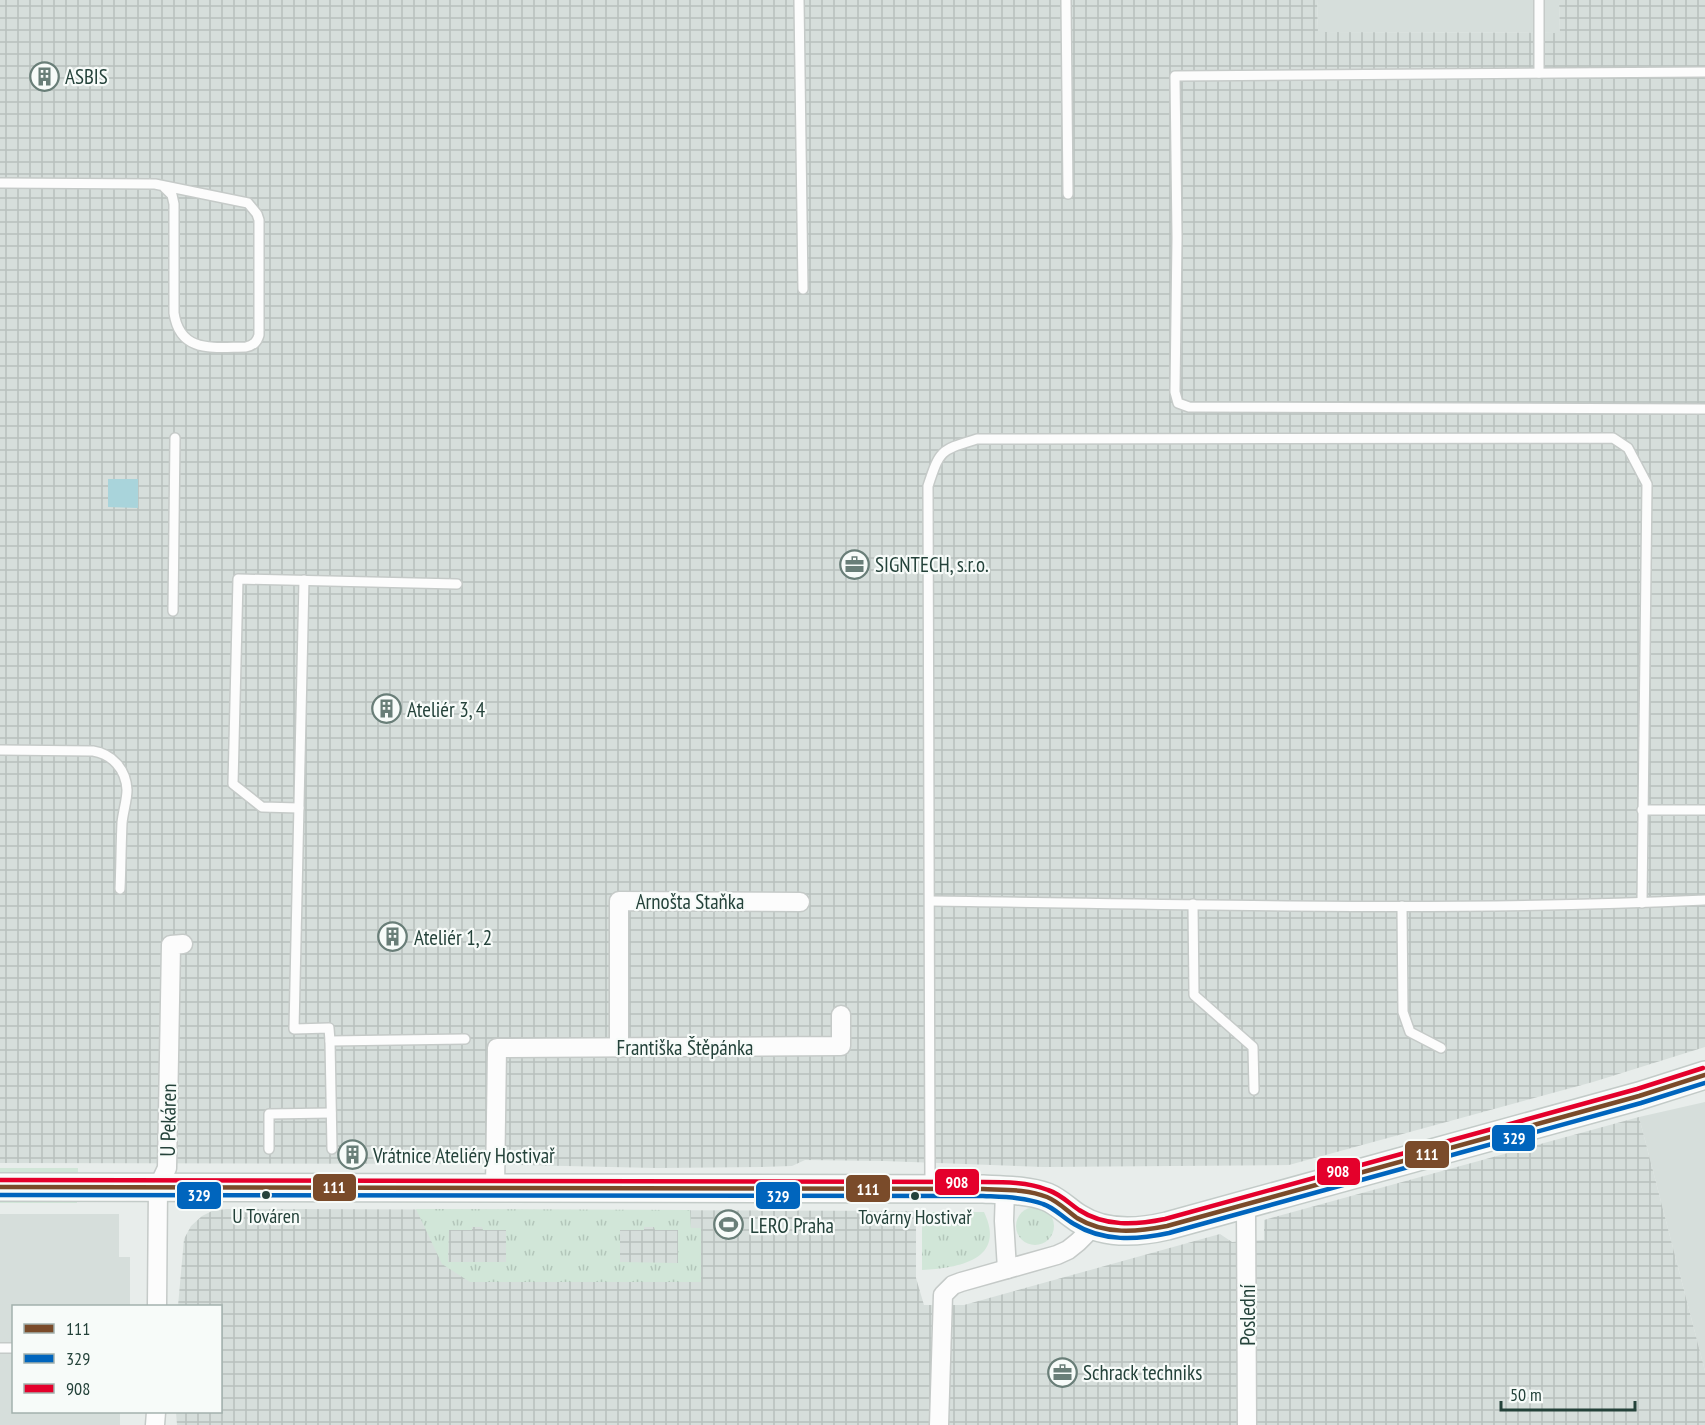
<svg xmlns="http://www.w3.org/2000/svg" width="1705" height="1425" viewBox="0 0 1705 1425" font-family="'PT Sans Narrow',sans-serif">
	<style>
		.built { fill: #d6dedb }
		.industrial { fill: url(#industrial-grid) }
		.grass { fill: url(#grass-tufts); fill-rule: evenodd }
		.water { fill: #a9d4db }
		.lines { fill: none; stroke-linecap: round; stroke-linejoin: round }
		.lane-casing { stroke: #c5cac8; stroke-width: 12 }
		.street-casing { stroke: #c5cac8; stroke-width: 21 }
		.secondary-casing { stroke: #c3cbc8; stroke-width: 30 }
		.lane { stroke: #fcfcfc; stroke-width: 9 }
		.street { stroke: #fcfcfc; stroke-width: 18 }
		.secondary { stroke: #fcfcfc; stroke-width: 27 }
		.bus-1-casing { stroke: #f7fbf9; stroke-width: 9 }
		.bus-2-casing { stroke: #f7fbf9; stroke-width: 9 }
		.bus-3-casing { stroke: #f7fbf9; stroke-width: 9 }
		.bus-1 { stroke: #7a4b2a; stroke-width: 4.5 }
		.bus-2 { stroke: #0065bd; stroke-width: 4.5 }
		.bus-3 { stroke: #e4002b; stroke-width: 4.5 }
		.bus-dot { fill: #24423a; stroke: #f7fbf9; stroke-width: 2 }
		.labels { text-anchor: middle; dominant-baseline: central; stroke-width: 4.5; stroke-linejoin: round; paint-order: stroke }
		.bus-label { font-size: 20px; fill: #24423a; stroke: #f7fbf9 }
		.poi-label { font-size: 21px; fill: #24423a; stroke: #f7fbf9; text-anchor: start }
		.street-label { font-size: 21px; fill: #24423a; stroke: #f7fbf9 }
		.line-badge { stroke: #f7fbf9; stroke-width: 2 }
		.badge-label { font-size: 16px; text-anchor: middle; font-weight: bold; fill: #fff }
	</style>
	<defs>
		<pattern id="industrial-grid" width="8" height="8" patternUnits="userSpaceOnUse" patternTransform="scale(1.5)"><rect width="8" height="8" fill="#d6dedb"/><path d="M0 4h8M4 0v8" fill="none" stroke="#b8c0bd"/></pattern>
		<pattern id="grass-tufts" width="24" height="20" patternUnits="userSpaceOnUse" patternTransform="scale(1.5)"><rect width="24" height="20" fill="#d1e6d8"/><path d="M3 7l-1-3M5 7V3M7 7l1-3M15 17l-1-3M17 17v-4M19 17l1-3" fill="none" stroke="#b3c6ba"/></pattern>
	</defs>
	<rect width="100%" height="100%" fill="#e8edeb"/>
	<g class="built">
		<path d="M1317,0H1559L1560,33L1318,32Z"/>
		<path d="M1705,1102V1371L1639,1117Z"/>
		<path d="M0,1214H119V1257H130V1306H14V1412H120V1425H0Z"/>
	</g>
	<g class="industrial">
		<path d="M0,0H1317L1318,32L1560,33L1559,0H1705V1047L1593,1082L1289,1165L1043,1167L884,1161L805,1160L792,1166L761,1167L657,1168L480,1164L0,1163Z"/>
		<path d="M1639,1117L1705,1371V1425H177L176,1412H220V1306H178L184,1239L191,1226L202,1216L212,1211L226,1209H279L916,1211V1278L924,1305H964L1220,1234L1232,1242L1264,1240V1220Z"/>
	</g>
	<g class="grass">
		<rect x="0" y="1168" width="78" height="7"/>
		<rect x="0" y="1196" width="77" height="7"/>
		<circle cx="1035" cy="1226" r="19"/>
		<path d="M416,1209L690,1210L691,1228H701V1282H470L442,1264ZM472,1227H482L483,1230H506V1262H448L449,1230H472ZM644,1227H654L655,1230H678V1263L620,1262V1230H644Z"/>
		<path d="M922,1212H984C1007,1260 958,1268 922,1270Z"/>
	</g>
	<path class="water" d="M108,479H138V508L108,507Z"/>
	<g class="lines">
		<defs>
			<g id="lane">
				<path d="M799,0L803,289"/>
				<path d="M1066,0L1068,194"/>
				<path d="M1705,72L1175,76L1177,238L1175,392L1178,403L1189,407L1705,409"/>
				<path d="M1539,73V0"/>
				<path d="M0,183L155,184L248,203L257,214L259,220V335C257,342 254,345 246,347C214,347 180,354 174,313V204L172,195L163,186"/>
				<path d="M304,580L294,1029L329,1028L330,1041L465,1039"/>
				<path d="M173,611L175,438"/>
				<path d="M0,750L93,751C112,754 126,769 127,790C127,800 123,812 122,823C121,845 121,867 120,889"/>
				<path d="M299,808L262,807L233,784L238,579L457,584"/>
				<path d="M1642,810H1705"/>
				<path d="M931,901C1188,904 1447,912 1705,900"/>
				<path d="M1193,904L1194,995L1253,1047L1254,1090"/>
				<path d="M1402,906L1403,1012L1410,1032L1441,1048"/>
				<path d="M330,1041L332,1149"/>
				<path d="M269,1149V1114L331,1113"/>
				<path d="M930,1186L928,486C940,449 941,450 977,439L1613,438L1628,448L1647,484L1642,903"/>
				<path d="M0,1348H14"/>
			</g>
			<g id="street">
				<path d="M619,1048V901L800,902"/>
				<path d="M495,1188L497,1048L841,1046V1015"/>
				<path d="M1005,1190L1004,1221L1007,1269"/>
				<path d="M1246,1204L1247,1425"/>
				<path d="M157,1306L158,1187L167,1168L171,945L183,944"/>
				<path d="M155,1425L156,1412"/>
				<path d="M939,1425L943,1295L953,1285L961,1282L1057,1255L1068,1250L1078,1242L1085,1235L1090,1225"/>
			</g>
			<path id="secondary" d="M0,1187L983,1189C1004,1190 1028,1190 1047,1197C1059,1202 1067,1211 1078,1218C1104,1235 1137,1233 1167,1226L1639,1096L1705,1075"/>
		</defs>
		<use href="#lane" class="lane-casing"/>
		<use href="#street" class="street-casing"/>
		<use href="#secondary" class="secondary-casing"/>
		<use href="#lane" class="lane"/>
		<use href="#street" class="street"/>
		<use href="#secondary" class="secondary"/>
		<defs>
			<path id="bus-1" d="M0,1187L983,1189C1004,1190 1027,1189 1047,1197C1059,1202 1067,1211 1077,1218C1105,1235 1137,1232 1167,1226L1639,1096L1705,1075"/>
			<path id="bus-2" d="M0,1195L983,1196C1003,1197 1024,1197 1043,1204C1055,1208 1063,1218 1074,1224C1103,1242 1137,1240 1169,1233L1641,1103L1705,1083"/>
			<path id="bus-3" d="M0,1180L983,1182C1005,1182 1028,1182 1048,1190C1060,1194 1069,1203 1079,1210C1105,1227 1136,1225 1165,1219L1637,1089L1703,1068"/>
		</defs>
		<use href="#bus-1" class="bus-1-casing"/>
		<use href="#bus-2" class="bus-2-casing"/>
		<use href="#bus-3" class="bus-3-casing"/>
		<use href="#bus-1" class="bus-1"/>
		<use href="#bus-2" class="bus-2"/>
		<use href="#bus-3" class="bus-3"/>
	</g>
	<defs>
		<symbol id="building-ring" viewBox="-11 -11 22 22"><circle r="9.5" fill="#f7fbf9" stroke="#697e78" stroke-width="1.5"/><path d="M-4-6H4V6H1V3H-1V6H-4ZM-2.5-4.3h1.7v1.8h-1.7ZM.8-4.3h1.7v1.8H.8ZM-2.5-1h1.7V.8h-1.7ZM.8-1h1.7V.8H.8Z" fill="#697e78"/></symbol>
		<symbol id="office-ring" viewBox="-11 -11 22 22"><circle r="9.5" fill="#f7fbf9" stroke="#697e78" stroke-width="1.5"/><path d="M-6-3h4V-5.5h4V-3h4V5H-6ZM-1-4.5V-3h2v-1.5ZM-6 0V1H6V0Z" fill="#697e78"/></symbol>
		<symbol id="stadium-ring" viewBox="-11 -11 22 22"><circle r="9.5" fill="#f7fbf9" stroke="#697e78" stroke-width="1.5"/><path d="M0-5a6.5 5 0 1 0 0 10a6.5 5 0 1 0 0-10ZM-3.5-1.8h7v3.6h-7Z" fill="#697e78"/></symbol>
	</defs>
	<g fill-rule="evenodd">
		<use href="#building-ring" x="28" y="60" width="33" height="33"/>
		<use href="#office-ring" x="838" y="548" width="33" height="33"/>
		<use href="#building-ring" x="370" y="692" width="33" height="33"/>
		<use href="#building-ring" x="376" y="920" width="33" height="33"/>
		<use href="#building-ring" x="336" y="1138" width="33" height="33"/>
		<use href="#stadium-ring" x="712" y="1208" width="33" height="33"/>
		<use href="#office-ring" x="1046" y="1356" width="33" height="33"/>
	</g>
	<g class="bus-dot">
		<circle cx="266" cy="1195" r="5"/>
		<circle cx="915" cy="1196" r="5"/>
	</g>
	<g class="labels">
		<g class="bus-label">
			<text x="266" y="1216">U Továren</text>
			<text x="915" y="1217">Továrny Hostivař</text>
		</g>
		<g class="poi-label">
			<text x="65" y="76">ASBIS</text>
			<text x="875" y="564">SIGNTECH, s.r.o.</text>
			<text x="407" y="709">Ateliér 3, 4</text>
			<text x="414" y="937">Ateliér 1, 2</text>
			<text x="373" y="1155">Vrátnice Ateliéry Hostivař</text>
			<text x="750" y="1225">LERO Praha</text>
			<text x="1083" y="1372">Schrack techniks</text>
		</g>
		<g class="street-label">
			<text x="690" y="901">Arnošta Staňka</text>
			<text x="685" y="1047">Františka Štěpánka</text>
			<text transform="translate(168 1120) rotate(-89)">U Pekáren</text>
			<text transform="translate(1247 1315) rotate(-90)">Poslední</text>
		</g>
	</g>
	<g class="line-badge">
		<rect x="1491" y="1124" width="45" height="28" rx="6" fill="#0065bd"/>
		<rect x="1404" y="1140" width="46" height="29" rx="6" fill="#7a4b2a"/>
		<rect x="1316" y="1157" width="45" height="29" rx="6" fill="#e4002b"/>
		<rect x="934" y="1168" width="46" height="28" rx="6" fill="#e4002b"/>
		<rect x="312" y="1173" width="45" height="29" rx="6" fill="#7a4b2a"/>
		<rect x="845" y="1174" width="46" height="29" rx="6" fill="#7a4b2a"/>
		<rect x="176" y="1181" width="46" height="29" rx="6" fill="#0065bd"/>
		<rect x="755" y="1181" width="46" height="29" rx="6" fill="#0065bd"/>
	</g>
	<g class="badge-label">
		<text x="1514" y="1144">329</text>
		<text x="1427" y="1160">111</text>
		<text x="1338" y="1177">908</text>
		<text x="957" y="1188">908</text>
		<text x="334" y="1193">111</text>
		<text x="868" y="1195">111</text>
		<text x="199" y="1201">329</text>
		<text x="778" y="1202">329</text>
	</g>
	<rect x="12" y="1305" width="210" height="108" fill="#f7fbf9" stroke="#a3b1ad" stroke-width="1.5"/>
	<rect x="24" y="1324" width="30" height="9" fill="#7a4b2a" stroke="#a3b1ad" stroke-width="1.5"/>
	<text x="66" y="1335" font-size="18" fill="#24423a">111</text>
	<rect x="24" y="1354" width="30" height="9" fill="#0065bd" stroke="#a3b1ad" stroke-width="1.5"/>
	<text x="66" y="1365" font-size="18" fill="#24423a">329</text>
	<rect x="24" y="1384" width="30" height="9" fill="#e4002b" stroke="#a3b1ad" stroke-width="1.5"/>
	<text x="66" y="1395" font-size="18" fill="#24423a">908</text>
	<path d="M1501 1401v9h134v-9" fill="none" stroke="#24423a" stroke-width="3"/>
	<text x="1510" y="1401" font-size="18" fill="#24423a" stroke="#f7fbf9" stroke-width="4.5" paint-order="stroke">50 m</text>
</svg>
